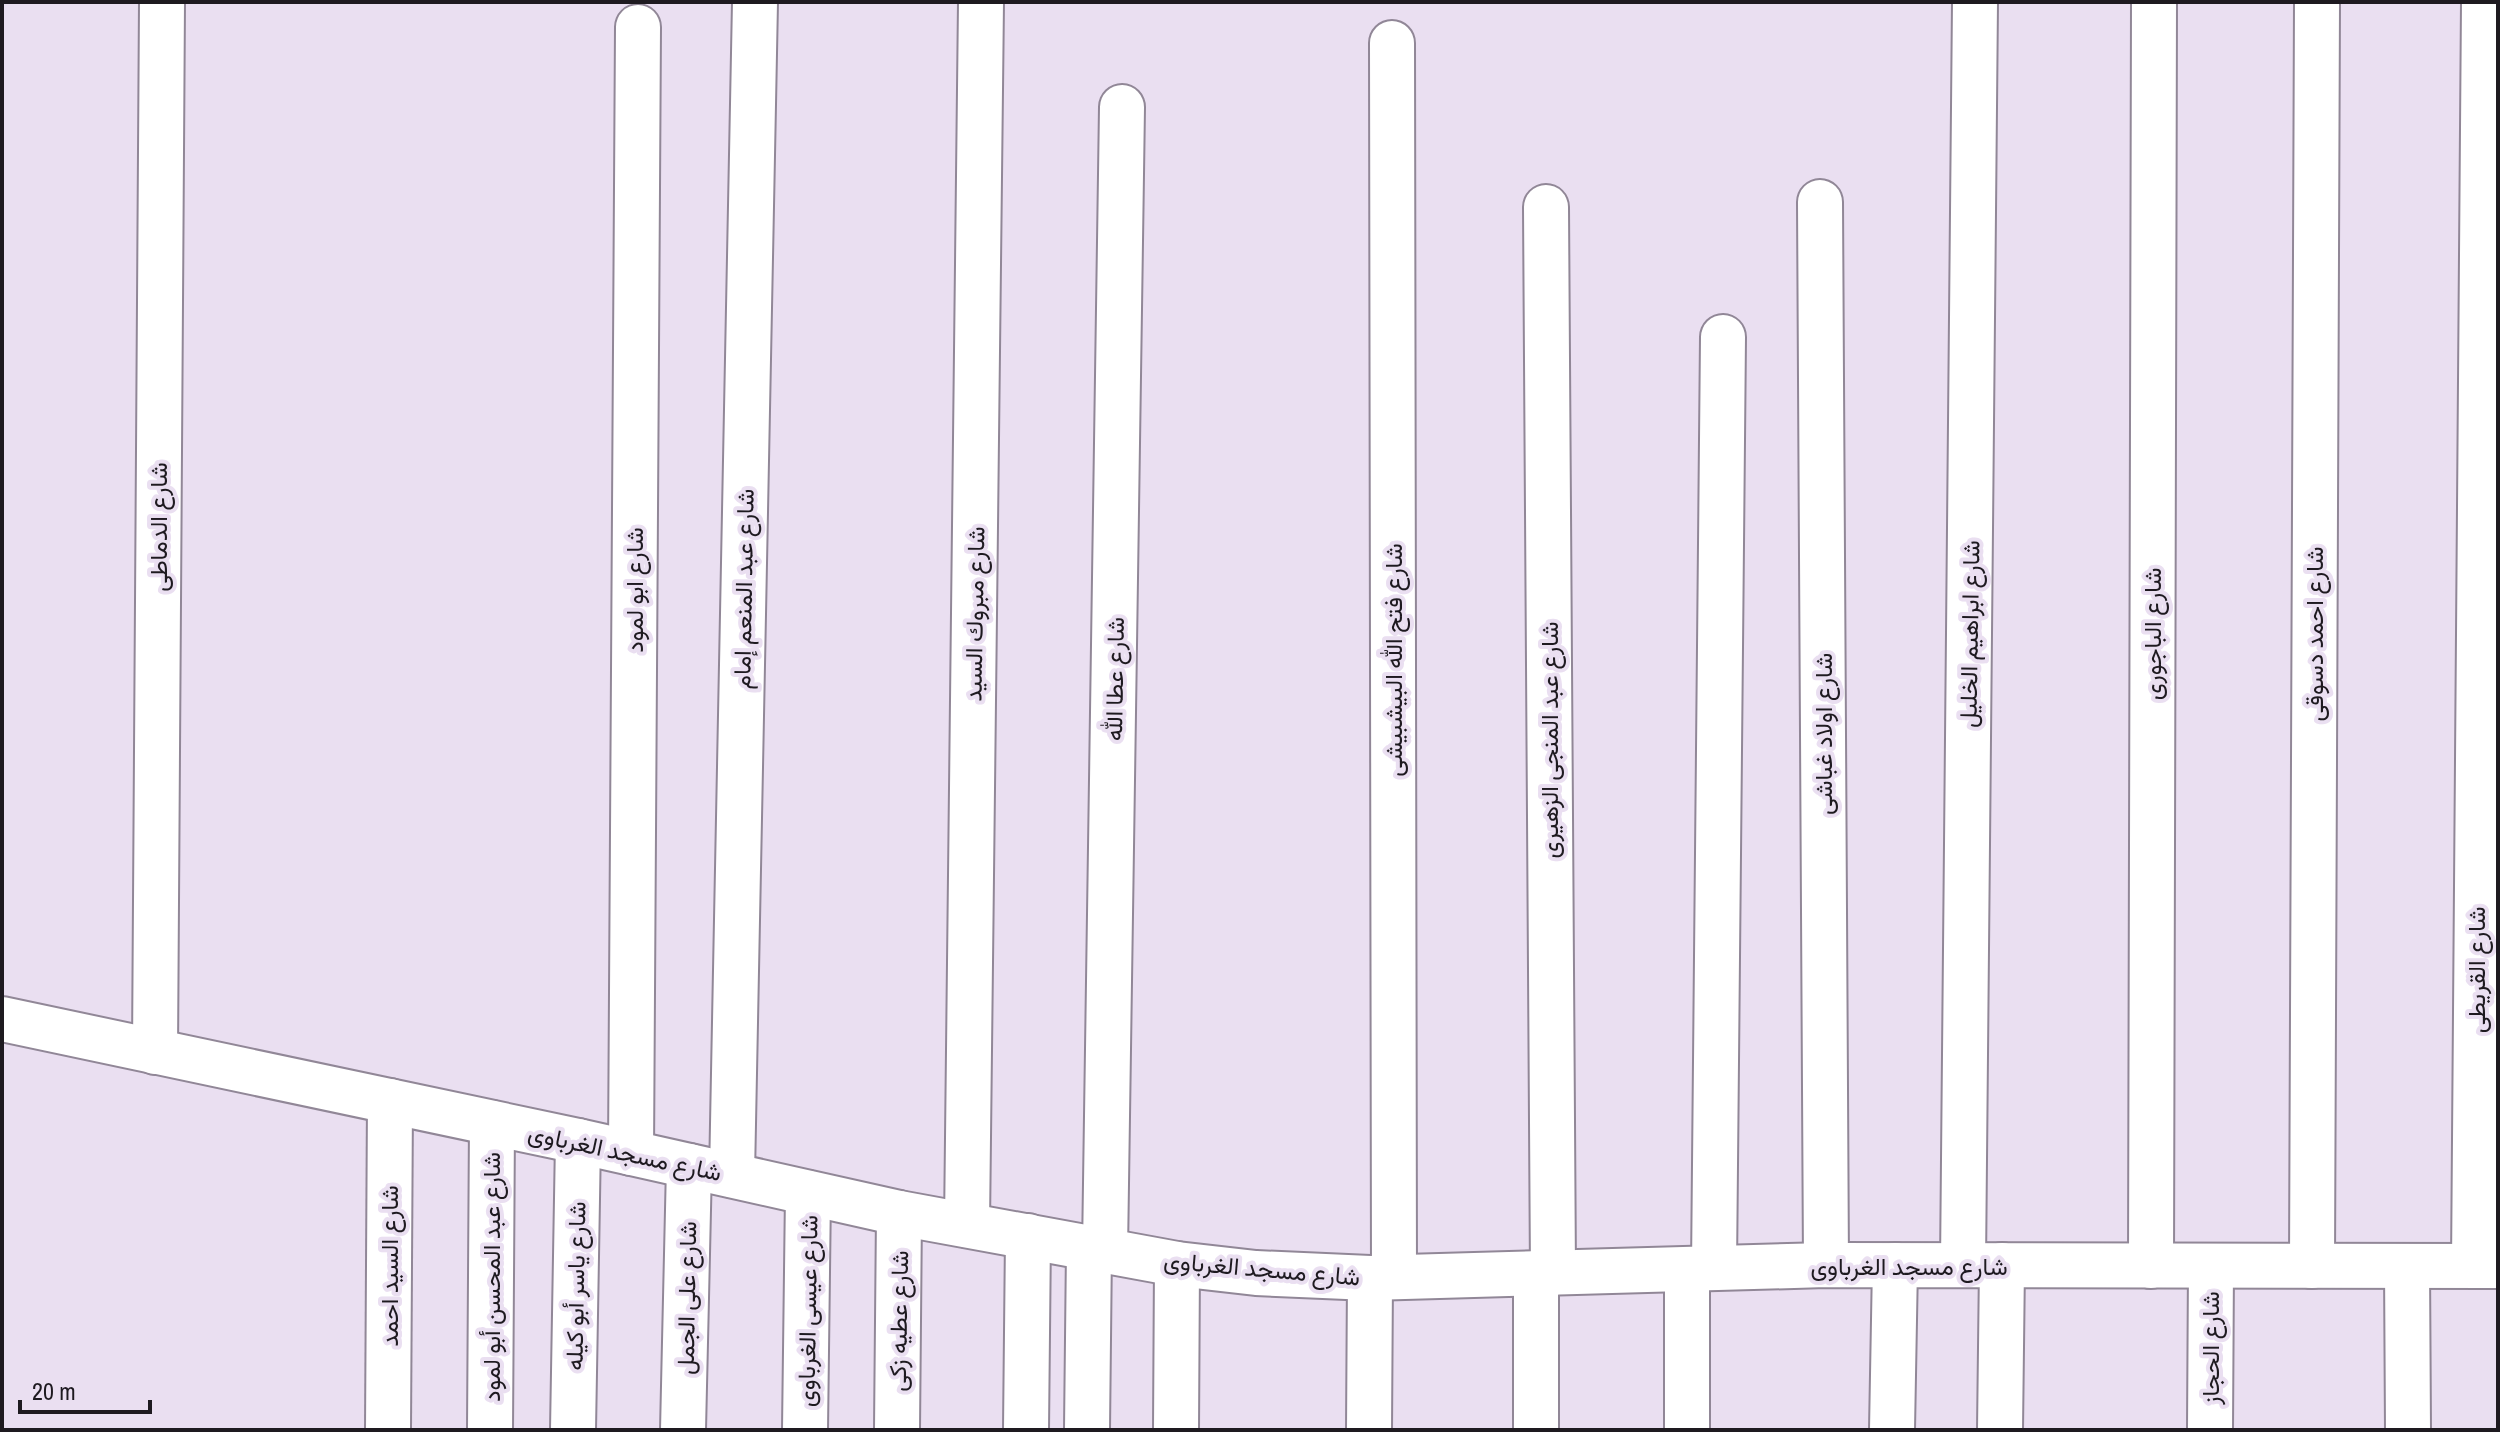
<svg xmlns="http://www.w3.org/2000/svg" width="2500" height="1432" viewBox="0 0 2500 1432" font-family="'Archivo Narrow',Vazirmatn,sans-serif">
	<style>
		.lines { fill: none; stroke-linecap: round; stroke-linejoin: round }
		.minor-casing { stroke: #918797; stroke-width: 48 }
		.minor { stroke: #fff; stroke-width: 44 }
		.labels { text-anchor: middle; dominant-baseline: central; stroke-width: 8; stroke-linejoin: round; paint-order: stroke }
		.street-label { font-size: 24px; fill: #1e1a20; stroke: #eadff1 }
	</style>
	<rect width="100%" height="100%" fill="#eadff1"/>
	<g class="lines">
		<defs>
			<g id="minor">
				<path d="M1392,43L1394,1277"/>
				<path d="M1820,202L1826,1265"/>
				<path d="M1546,207L1553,1273"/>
				<path d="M2,1019L578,1141L899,1213L1177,1264L1256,1273L1370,1278L1826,1265L2498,1266"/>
				<path d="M155,1052L162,2"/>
				<path d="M631,1153L638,27"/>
				<path d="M732,1175L755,2"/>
				<path d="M967,1225L981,2"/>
				<path d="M1105,1251L1122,107"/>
				<path d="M1963,1265L1975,2"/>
				<path d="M2151,1266L2154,2"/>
				<path d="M2312,1266L2317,2"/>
				<path d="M2407,1266L2408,1430"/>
				<path d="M2474,1266L2484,2"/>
				<path d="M1714,1268L1723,337"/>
				<path d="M1536,1273V1430"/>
				<path d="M388,1430L390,1101"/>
				<path d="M490,1430L492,1123"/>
				<path d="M573,1430L578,1141"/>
				<path d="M683,1430L689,1166"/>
				<path d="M805,1430L808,1193"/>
				<path d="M897,1430L899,1213"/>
				<path d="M1026,1430L1028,1236"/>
				<path d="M1087,1430L1089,1248"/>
				<path d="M1176,1430L1177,1264"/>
				<path d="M1369,1430L1370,1278"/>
				<path d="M1687,1430V1269"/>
				<path d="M1892,1430L1895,1265"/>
				<path d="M2000,1430L2002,1265"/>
				<path d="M2210,1430L2211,1266"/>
			</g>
		</defs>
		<use href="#minor" class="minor-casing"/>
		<use href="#minor" class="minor"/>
	</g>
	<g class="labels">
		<g class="street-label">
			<text transform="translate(158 527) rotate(-90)">شارع الدماطى</text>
			<text transform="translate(743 589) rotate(-89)">شارع عبد المنعم إمام</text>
			<text transform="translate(634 590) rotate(-90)">شارع ابو لمود</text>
			<text transform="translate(974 614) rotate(-89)">شارع مبروك السيد</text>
			<text transform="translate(1969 634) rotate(-89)">شارع ابراهيم الخليل</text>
			<text transform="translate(2152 634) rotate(-90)">شارع الباجورى</text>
			<text transform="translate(2314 634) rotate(-90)">شارع احمد دسوقى</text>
			<text transform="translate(1393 660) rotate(-90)">شارع فتح الله البيشبيشى</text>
			<text transform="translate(1114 679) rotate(-89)">شارع عطا الله</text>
			<text transform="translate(1823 734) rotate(-90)">شارع اولاد غباشى</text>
			<text transform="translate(1549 740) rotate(-90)">شارع عبد المنجى الزهيرى</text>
			<text transform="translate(2476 970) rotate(-90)">شارع القريطى</text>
			<text transform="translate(625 1152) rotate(12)">شارع مسجد الغرباوى</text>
			<text transform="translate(389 1266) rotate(-90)">شارع السيد احمد</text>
			<text x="1909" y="1266">شارع مسجد الغرباوى</text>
			<text transform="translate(1262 1268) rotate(5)">شارع مسجد الغرباوى</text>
			<text transform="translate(491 1277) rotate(-90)">شارع عبد المحسن أبو لمود</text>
			<text transform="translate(575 1286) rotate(-89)">شارع ياسر أبو كيله</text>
			<text transform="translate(686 1298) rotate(-89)">شارع على الجمل</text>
			<text transform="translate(807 1311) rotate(-89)">شارع عيسى الغرباوى</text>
			<text transform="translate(898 1321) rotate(-89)">شارع عطيه زكى</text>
			<text transform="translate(2210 1348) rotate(-90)">شارع الحجاز</text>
		</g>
	</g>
	<rect width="2500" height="1432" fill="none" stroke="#1e1a20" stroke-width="8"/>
	<path d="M20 1400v12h130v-12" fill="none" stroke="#1e1a20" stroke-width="4"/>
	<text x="32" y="1400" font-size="24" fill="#1e1a20" stroke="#eadff1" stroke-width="6" paint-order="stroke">20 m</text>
</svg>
